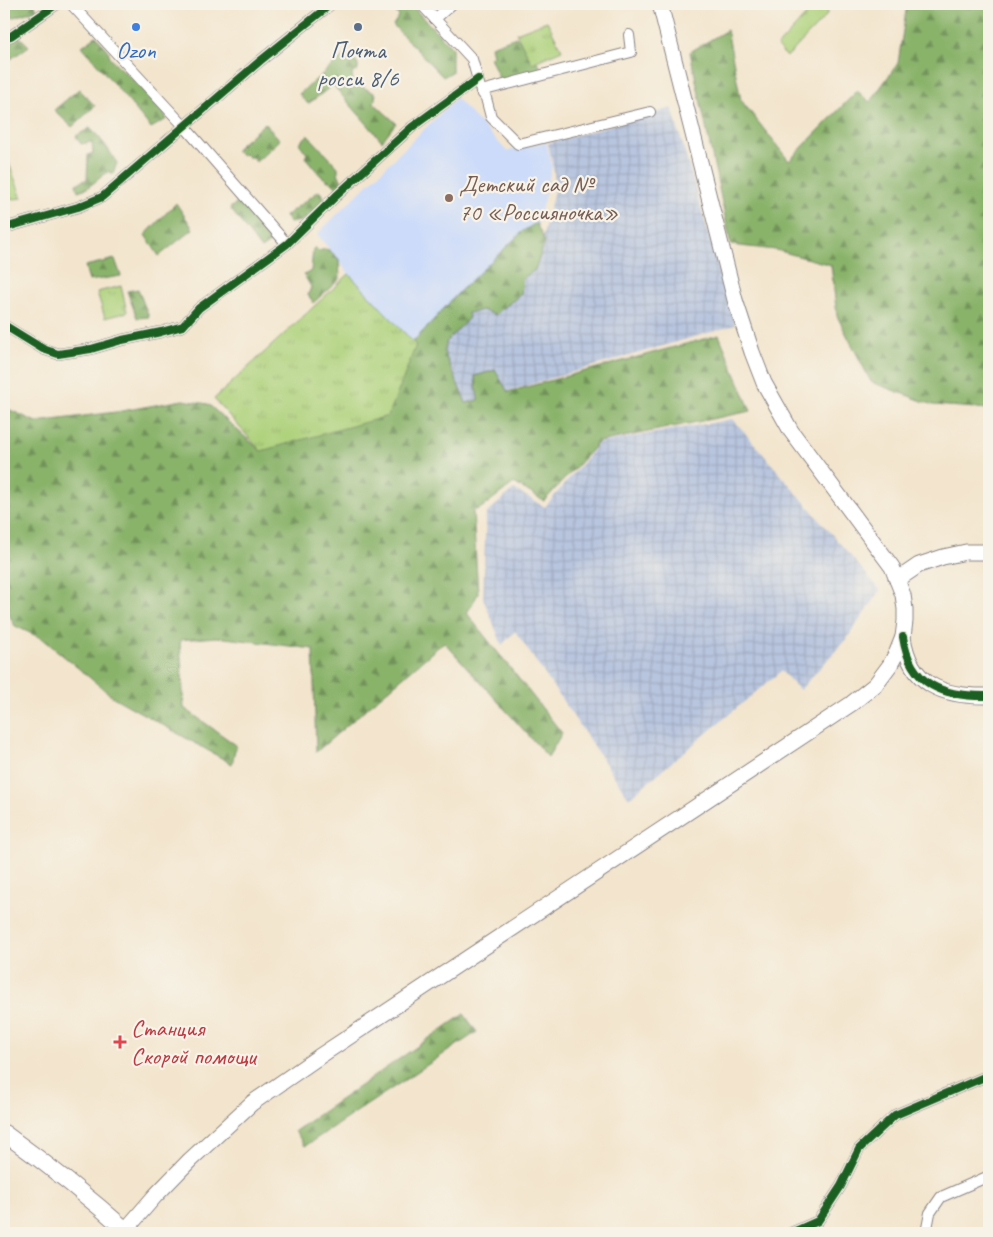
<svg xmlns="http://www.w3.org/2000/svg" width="993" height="1237" viewBox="0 0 993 1237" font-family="Caveat,sans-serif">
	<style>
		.built { fill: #ccdbfa }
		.industrial { fill: url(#industrial-grid) }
		.forest { fill: url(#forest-firs); stroke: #566a52 }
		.park { fill: url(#park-tufts); stroke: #687a5a }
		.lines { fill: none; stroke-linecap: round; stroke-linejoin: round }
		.street-casing { stroke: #8a8484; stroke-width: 12 }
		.secondary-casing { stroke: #8a8484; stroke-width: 17 }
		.primary-casing { stroke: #8a8484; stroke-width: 18 }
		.street { stroke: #fff; stroke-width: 10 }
		.secondary { stroke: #fff; stroke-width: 15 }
		.primary { stroke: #fff; stroke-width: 16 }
		.cycleway-casing { stroke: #f7f3e8; stroke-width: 11 }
		.cycleway { stroke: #1b5e20; stroke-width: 8 }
		.shop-dot { fill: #3f7fe0; stroke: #f7f3e8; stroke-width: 2 }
		.service-dot { fill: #5c6f8a; stroke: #f7f3e8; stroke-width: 2 }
		.education-dot { fill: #8d6e63; stroke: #f7f3e8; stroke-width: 2 }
		.health-dot { fill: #e0444e; stroke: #f7f3e8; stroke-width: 2 }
		.labels { text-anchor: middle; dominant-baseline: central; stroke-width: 4.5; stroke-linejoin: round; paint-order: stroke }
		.shop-label { font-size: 24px; fill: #366cbe; stroke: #f7f3e8 }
		.service-label { font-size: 24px; fill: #4e5e75; stroke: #f7f3e8 }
		.education-label { font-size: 24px; fill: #785e54; stroke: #f7f3e8; text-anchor: start }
		.health-label { font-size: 24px; fill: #be3a42; stroke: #f7f3e8; text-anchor: start }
	</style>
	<defs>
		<pattern id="industrial-grid" width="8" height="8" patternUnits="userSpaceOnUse" patternTransform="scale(1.25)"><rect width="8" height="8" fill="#b8c5de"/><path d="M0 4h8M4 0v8" fill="none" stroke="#9ea9bf"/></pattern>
		<pattern id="forest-firs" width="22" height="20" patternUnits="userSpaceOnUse" patternTransform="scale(1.25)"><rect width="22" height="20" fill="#8ab36a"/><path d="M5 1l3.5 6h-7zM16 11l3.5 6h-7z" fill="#709158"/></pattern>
		<pattern id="park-tufts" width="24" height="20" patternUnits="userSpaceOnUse" patternTransform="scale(1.25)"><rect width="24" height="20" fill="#add17a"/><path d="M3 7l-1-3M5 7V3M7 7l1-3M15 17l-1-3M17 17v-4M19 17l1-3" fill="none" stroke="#95b36a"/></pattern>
	</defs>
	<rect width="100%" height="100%" fill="#f7f3e8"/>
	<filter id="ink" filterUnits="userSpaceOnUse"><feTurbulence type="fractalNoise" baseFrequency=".02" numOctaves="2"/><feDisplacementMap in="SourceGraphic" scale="10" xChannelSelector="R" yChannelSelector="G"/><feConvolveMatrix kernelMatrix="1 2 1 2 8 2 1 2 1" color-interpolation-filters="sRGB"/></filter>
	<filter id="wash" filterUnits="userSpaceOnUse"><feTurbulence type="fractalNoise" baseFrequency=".0096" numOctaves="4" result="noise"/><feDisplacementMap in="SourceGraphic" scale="20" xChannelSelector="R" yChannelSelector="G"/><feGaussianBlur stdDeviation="1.12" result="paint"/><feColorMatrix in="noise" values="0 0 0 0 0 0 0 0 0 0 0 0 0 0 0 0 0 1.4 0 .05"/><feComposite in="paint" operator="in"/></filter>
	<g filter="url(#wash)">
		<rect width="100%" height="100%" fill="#f3e5cd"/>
		<path class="built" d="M456,98L507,151L546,142L552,166L536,231L416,345L349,274L317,234Z"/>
		<g class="industrial">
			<path d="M672,108L735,325L466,403L444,351L447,336L467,313L483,310L535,269L555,186L554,172L548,143Z"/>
			<path d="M733,419L880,590L848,637L800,690L781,671L629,798L515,631L502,645L483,598L486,514L514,489L545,507L599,443Z"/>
		</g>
		<g class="forest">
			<path d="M7,4H35L37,10L4,20V5Z"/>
			<path d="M388,4H410L452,48V72L443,77L393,25L399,16Z"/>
			<path d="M907,4H989V409L933,405L871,382L837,316L831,265L776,250L731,245L690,52L727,30L741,100L789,161L857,91L870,102L898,63Z"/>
			<path d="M17,34L29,46L8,61L4,55V43Z"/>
			<path d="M96,36L108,51L111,59L159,103L167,119L151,128L82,46Z"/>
			<path d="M516,37L538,63L543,73L501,83L490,57L493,56L491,46Z"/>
			<path d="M346,54L358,64V70L352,73L353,82L376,94L374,103L396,123L382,141L333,85L308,104L299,94Z"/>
			<path d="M79,89L95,106L72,127L54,110Z"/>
			<path d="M265,123L280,140L256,162L251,157H248L245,154L243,156L236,150L240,145Z"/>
			<path d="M90,128C101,138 109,150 117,163L113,174L109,171L87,188L78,191L76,184L87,179L88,155L93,153L92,142L81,144L76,136Z"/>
			<path d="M308,135L338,167V173L343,184L338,189L330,181H328L320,175L305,157L307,154L299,143Z"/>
			<path d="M319,191L324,197L322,205L301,221L290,223L285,216Z"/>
			<path d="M239,202L274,240L261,249L230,208Z"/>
			<path d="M176,203L193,229L159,256L145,235Z"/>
			<path d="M536,223L545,242L535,270L523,278L521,294L495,315L483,310L468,313L469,318L447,341L444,352L466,403L478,400L475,376L495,370L508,392L719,335L751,411L599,442L544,501L514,483L481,508L473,511L478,594L467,613L476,625L562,733L548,757L444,642L316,752L313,649L217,637L180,640L184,708L236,745L232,764L113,697L43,639L15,626L4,605V407L36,422L116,412L183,400L208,404L261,451L393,390L414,341L459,292L523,231Z"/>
			<path d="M315,247L319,251L325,249L329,250L339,259L340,279L313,303L308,295L311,287L304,275L311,271L313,249Z"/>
			<path d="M115,259L121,276L89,281L85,266Z"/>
			<path d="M138,289L149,317L137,318L127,291Z"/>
			<path d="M464,1014L477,1032L305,1146L295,1131Z"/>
		</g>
		<g class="park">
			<path d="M816,4H826L830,6L826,16L787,57L777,47Z"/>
			<path d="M547,21L562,50L532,63L516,33Z"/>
			<path d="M8,161L22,198L4,200V162Z"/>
			<path d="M349,274L416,345L396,397L388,416L261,451L214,399Z"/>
			<path d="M121,286L127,312L105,318L97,292Z"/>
		</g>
	</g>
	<g filter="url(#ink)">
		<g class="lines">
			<defs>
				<g id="street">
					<path d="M71,4L184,126L287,244"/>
					<path d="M421,4L472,59L481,91L486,98L491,117L518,144L650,112"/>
					<path d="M435,19L452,4"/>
					<path d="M4,38L11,36L57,4"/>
					<path d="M481,91L631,52L629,35"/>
					<path d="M4,228L78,207L102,197L260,61L331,4"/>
					<path d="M4,325L43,349L58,354L91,349L122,340L161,332L183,326L199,308L287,244L336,196L412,127L478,79"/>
					<path d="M791,1233L818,1221L841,1186L859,1149L895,1115L989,1075"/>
					<path d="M926,1233L930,1213L941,1197L989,1176"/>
				</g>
				<g id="secondary">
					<path d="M897,580L919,565L943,557L966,552H989"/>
					<path d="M903,637C910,686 944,697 989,696"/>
					<path d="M123,1233L155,1196L190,1160L252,1103L320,1056L851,704L875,685L890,665L897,652L903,637L905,621V609L903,595L892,567L791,431L764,383L752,352L735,300L660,4"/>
				</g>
				<path id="primary" d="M4,1133C47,1164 89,1197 129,1233"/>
			</defs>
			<use href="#street" class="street-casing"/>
			<use href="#secondary" class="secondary-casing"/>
			<use href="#primary" class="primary-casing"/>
			<use href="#street" class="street"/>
			<use href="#secondary" class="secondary"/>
			<use href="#primary" class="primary"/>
			<defs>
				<g id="cycleway">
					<path d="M4,38L11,36L57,4"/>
					<path d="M4,228L78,207L102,197L260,61L331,4"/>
					<path d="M4,325L43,349L58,354L91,349L122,340L161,332L183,326L199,308L287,244L336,196L412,127L478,79"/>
					<path d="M903,637C910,686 944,697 989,696"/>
					<path d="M791,1233L818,1221L841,1186L859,1149L895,1115L989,1075"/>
				</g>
			</defs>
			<use href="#cycleway" class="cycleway-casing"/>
			<use href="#cycleway" class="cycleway"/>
		</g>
	</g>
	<circle class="shop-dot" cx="136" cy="27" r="5"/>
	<circle class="service-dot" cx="358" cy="27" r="5"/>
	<circle class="education-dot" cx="449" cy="198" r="5"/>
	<path class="health-dot" d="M117.5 1034.5h5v5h5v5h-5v5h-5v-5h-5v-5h5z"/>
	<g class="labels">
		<g class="shop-label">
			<text x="136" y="50">Ozon</text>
		</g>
		<g class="service-label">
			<text x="358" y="50">Почта<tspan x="358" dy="28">росси 8/6</tspan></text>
		</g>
		<g class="education-label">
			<text x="459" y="184">Детский сад №<tspan x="459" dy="28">70 «Россияночка»</tspan></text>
		</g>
		<g class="health-label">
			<text x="131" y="1028">Станция<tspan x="131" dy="28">Скорой помощи</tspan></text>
		</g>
	</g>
	<rect width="993" height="1237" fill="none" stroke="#f7f3e8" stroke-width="20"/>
</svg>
